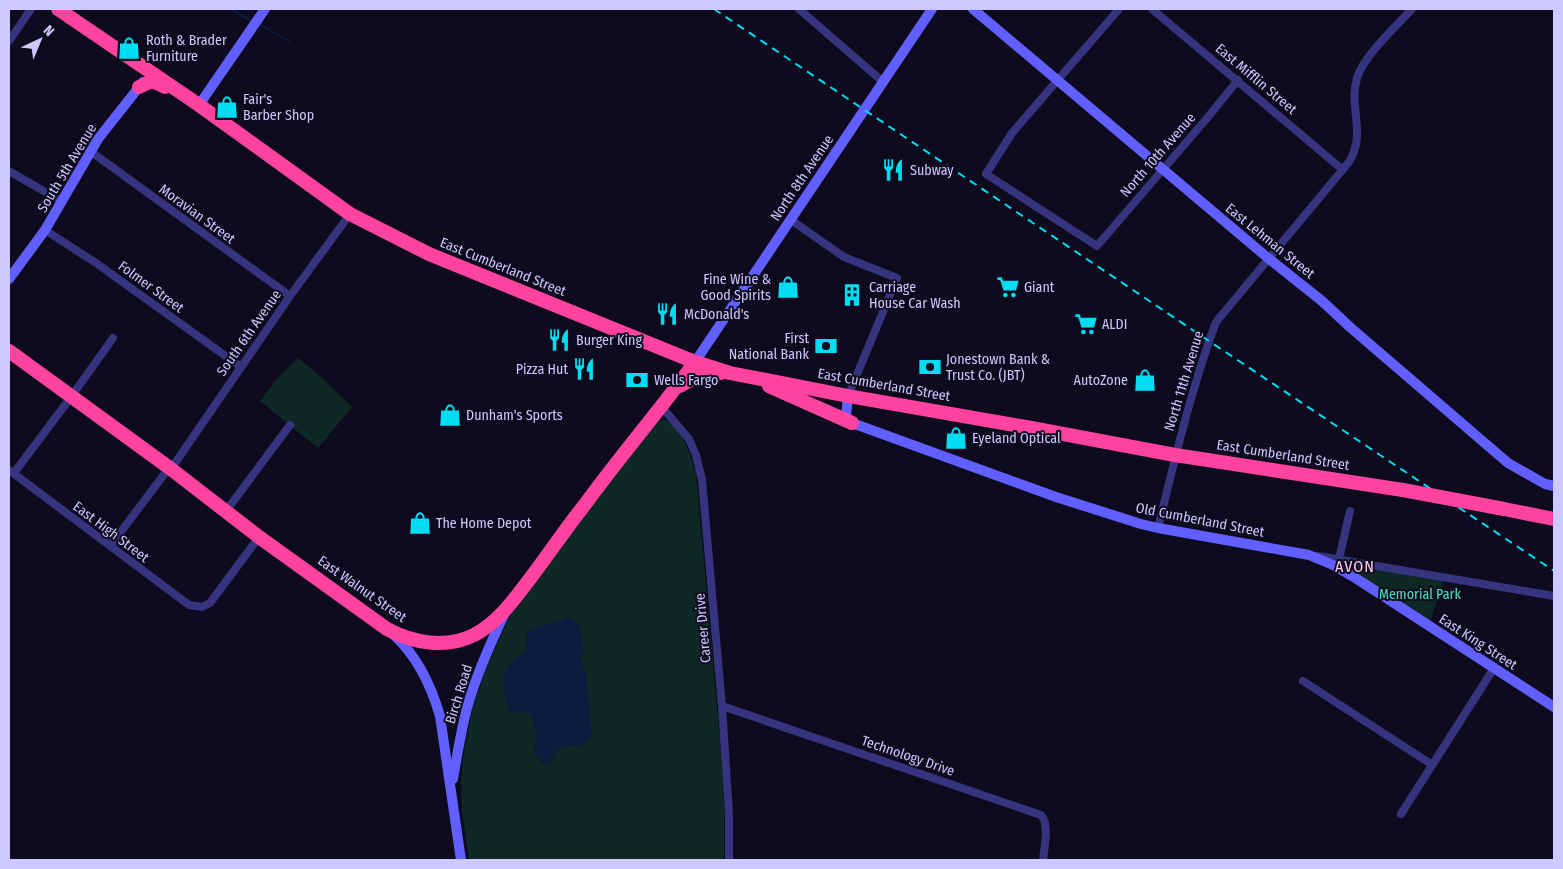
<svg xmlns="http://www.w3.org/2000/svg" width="1563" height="869" viewBox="0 0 1563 869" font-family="'Fira Sans Condensed',sans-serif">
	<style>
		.green { fill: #0e2826 }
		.water { fill: #091d3f }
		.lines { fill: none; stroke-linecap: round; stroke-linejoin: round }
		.stream { stroke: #091d3f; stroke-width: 2 }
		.street { stroke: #36347e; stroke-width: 8 }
		.secondary { stroke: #615fff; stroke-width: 10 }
		.highway { stroke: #ff439f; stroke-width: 14 }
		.rail { stroke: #00ddf3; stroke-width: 2; stroke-dasharray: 8 6; stroke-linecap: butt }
		.highway-bridge { stroke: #ff439f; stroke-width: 14 }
		.labels { text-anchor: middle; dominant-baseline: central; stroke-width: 4; stroke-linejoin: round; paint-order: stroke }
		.poi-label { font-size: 14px; fill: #cdc8ff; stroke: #0e0b1e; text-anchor: start }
		.street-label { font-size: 14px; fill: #cdc8ff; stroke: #0e0b1e }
		.park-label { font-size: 14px; fill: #50e2bc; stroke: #0e0b1e }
		.quarter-label { font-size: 16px; letter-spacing: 1px; fill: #ffcaec; stroke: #0e0b1e }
	</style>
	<rect width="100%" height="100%" fill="#0e0b1e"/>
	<g class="green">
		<path d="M298,358L320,376L352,407L318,448L260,401L275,381Z"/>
		<path d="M666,420C685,431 690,455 696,474L720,741L724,807V860H469L462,811L461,779L463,758L472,709L488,663L513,610L628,454L658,421Z"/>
		<path d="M1341,563L1443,581L1430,622Z"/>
	</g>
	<path class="water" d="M565,616L579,624L584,652L580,656L586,677L592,735L582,747C566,744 555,747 550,764L545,765C528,753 538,745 536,728C535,723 531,718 528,713L519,712L509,713C506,695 497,677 511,663C515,658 521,656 526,651L527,635L529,630L562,620Z"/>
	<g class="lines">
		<g class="stream">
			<path d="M230,9L252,21"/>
			<path d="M259,24L289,41"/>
		</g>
		<g class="street">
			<path d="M799,9L882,81"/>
			<path d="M1119,9L1012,133L986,174L1097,246L1208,117L1238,80"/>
			<path d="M1152,9L1343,170"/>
			<path d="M9,41L31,9"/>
			<path d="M90,151L290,296"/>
			<path d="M9,171L61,201"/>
			<path d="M791,220L844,257L897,278L848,396"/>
			<path d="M45,230L96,263L241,367"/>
			<path d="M661,406L689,439L696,455L702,480L722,706L729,814V860"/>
			<path d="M171,469L290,296L350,214"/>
			<path d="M9,470L189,605L202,607L210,603L259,537"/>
			<path d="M14,473L71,397L113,338"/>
			<path d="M226,511L290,425"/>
			<path d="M1158,528C1175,459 1191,389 1216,322L1349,162C1367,132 1348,108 1357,78C1363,57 1396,26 1412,9"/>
			<path d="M110,546L169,468"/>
			<path d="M1318,556L1554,596"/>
			<path d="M1339,559L1350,511"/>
			<path d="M1303,681L1431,764"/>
			<path d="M722,706L1041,815C1050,825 1044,848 1043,860"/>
			<path d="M1401,814L1494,668"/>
		</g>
		<g class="secondary">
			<path d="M973,9L1268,258L1322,301L1351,328L1508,463L1545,484L1554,486"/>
			<path d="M199,105L265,9"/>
			<path d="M9,279L45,230L98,139L143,82"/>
			<path d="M695,362L932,9"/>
			<path d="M848,396L846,416L852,423L1056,497L1141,524L1158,528L1309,555L1333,565L1357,579L1554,707"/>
			<path d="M394,635C418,657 431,685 440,716L461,860"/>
			<path d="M453,779C457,755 461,731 467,708C476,676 490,644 504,615"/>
		</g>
		<g class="highway">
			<path d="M58,9L199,105L350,214L429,254L695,362L730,373L848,396L1026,427L1175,455L1403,490"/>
			<path d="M139,87L152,81L165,87"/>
			<path d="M9,351L171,469L259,537L387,629C413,643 446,649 474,635C500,621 515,598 532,576C550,552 567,527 586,503C621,455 660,410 695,362"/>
			<path d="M680,386C692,377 706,374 721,373"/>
			<path d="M769,386L852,423"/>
			<path d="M1504,509L1554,519"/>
		</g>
		<path class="rail" d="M714,9L1209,341L1554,571"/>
		<path class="highway-bridge" d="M1403,490L1504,509"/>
	</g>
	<defs>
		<symbol id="shop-bare" viewBox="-9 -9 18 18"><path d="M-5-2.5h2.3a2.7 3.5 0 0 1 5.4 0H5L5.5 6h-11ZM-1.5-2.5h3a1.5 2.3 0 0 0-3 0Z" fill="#00ddf3" stroke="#0e0b1e" stroke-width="2.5" paint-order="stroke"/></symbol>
		<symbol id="restaurant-bare" viewBox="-9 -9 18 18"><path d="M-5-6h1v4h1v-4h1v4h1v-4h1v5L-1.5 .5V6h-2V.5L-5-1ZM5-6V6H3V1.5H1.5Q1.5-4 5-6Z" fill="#00ddf3" stroke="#0e0b1e" stroke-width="2.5" paint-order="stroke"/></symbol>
		<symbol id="supermarket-bare" viewBox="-9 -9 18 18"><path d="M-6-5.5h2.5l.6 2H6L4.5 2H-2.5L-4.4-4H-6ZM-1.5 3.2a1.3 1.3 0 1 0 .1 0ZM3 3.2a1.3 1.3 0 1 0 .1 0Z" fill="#00ddf3" stroke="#0e0b1e" stroke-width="2.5" paint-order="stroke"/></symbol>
		<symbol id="building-bare" viewBox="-9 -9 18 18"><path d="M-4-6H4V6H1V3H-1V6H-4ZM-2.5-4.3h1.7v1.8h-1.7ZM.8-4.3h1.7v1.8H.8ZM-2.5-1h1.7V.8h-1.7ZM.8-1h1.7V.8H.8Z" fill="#00ddf3" stroke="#0e0b1e" stroke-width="2.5" paint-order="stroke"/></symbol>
		<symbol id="bank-bare" viewBox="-9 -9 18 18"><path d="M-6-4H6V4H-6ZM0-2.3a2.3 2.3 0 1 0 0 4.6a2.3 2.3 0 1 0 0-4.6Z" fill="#00ddf3" stroke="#0e0b1e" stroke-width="2.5" paint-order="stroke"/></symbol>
	</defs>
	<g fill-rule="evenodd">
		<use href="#shop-bare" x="113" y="32" width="32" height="32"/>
		<use href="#shop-bare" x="211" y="91" width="32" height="32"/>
		<use href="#restaurant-bare" x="877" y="154" width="32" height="32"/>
		<use href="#shop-bare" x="772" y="271" width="32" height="32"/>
		<use href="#supermarket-bare" x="992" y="271" width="32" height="32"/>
		<use href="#building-bare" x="836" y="279" width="32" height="32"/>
		<use href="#restaurant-bare" x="651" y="298" width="32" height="32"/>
		<use href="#supermarket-bare" x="1070" y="308" width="32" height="32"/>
		<use href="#restaurant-bare" x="543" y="324" width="32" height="32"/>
		<use href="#bank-bare" x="810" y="330" width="32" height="32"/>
		<use href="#bank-bare" x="914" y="351" width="32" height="32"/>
		<use href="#restaurant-bare" x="568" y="353" width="32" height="32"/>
		<use href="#bank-bare" x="621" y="364" width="32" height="32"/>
		<use href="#shop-bare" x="1129" y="364" width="32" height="32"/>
		<use href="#shop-bare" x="434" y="399" width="32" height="32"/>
		<use href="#shop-bare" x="940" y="422" width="32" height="32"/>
		<use href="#shop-bare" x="404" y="507" width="32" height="32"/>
	</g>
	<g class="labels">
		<g class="poi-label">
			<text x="146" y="40">Roth &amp; Brader<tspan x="146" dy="16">Furniture</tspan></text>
			<text x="243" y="99">Fair's<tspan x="243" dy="16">Barber Shop</tspan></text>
			<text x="910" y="170">Subway</text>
			<text x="771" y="279" text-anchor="end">Fine Wine &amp;<tspan x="771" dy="16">Good Spirits</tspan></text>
			<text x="869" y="287">Carriage<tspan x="869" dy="16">House Car Wash</tspan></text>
			<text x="1024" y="287">Giant</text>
			<text x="684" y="314">McDonald's</text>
			<text x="1102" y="324">ALDI</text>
			<text x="809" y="338" text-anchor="end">First<tspan x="809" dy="16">National Bank</tspan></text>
			<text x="576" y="340">Burger King</text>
			<text x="946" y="359">Jonestown Bank &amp;<tspan x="946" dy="16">Trust Co. (JBT)</tspan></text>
			<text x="568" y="369" text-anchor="end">Pizza Hut</text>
			<text x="654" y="380">Wells Fargo</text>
			<text x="1128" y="380" text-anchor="end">AutoZone</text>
			<text x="466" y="415">Dunham's Sports</text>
			<text x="972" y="438">Eyeland Optical</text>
			<text x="436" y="523">The Home Depot</text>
		</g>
		<g class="street-label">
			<text transform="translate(1256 79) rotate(40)">East Mifflin Street</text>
			<text transform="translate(1158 155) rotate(-49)">North 10th Avenue</text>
			<text transform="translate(67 168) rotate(-59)">South 5th Avenue</text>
			<text transform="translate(802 178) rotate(-56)">North 8th Avenue</text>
			<text transform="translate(197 214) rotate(36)">Moravian Street</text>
			<text transform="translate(1270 241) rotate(39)">East Lehman Street</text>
			<text transform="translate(503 267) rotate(22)">East Cumberland Street</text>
			<text transform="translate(151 287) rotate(36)">Folmer Street</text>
			<text transform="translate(249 333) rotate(-55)">South 6th Avenue</text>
			<text transform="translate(1184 381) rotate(-73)">North 11th Avenue</text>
			<text transform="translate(884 385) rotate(10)">East Cumberland Street</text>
			<text transform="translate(1283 455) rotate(9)">East Cumberland Street</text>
			<text transform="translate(1200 520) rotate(11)">Old Cumberland Street</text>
			<text transform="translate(111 532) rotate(37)">East High Street</text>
			<text transform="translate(362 589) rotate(35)">East Walnut Street</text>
			<text transform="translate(703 628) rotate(-95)">Career Drive</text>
			<text transform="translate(1478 642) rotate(33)">East King Street</text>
			<text transform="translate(459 694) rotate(-73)">Birch Road</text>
			<text transform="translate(908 756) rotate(19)">Technology Drive</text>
		</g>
		<g class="park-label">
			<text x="1420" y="594">Memorial Park</text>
		</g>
		<g class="quarter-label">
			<text x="1355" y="566">AVON</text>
		</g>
	</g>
	<rect width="1563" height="869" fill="none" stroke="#cdc8ff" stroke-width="20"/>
	<g transform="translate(40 40) rotate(44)" stroke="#0e0b1e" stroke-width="4" paint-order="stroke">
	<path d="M0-4L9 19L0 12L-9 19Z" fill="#cdc8ff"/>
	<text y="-8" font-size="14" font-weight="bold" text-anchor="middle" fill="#cdc8ff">N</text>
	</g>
</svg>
